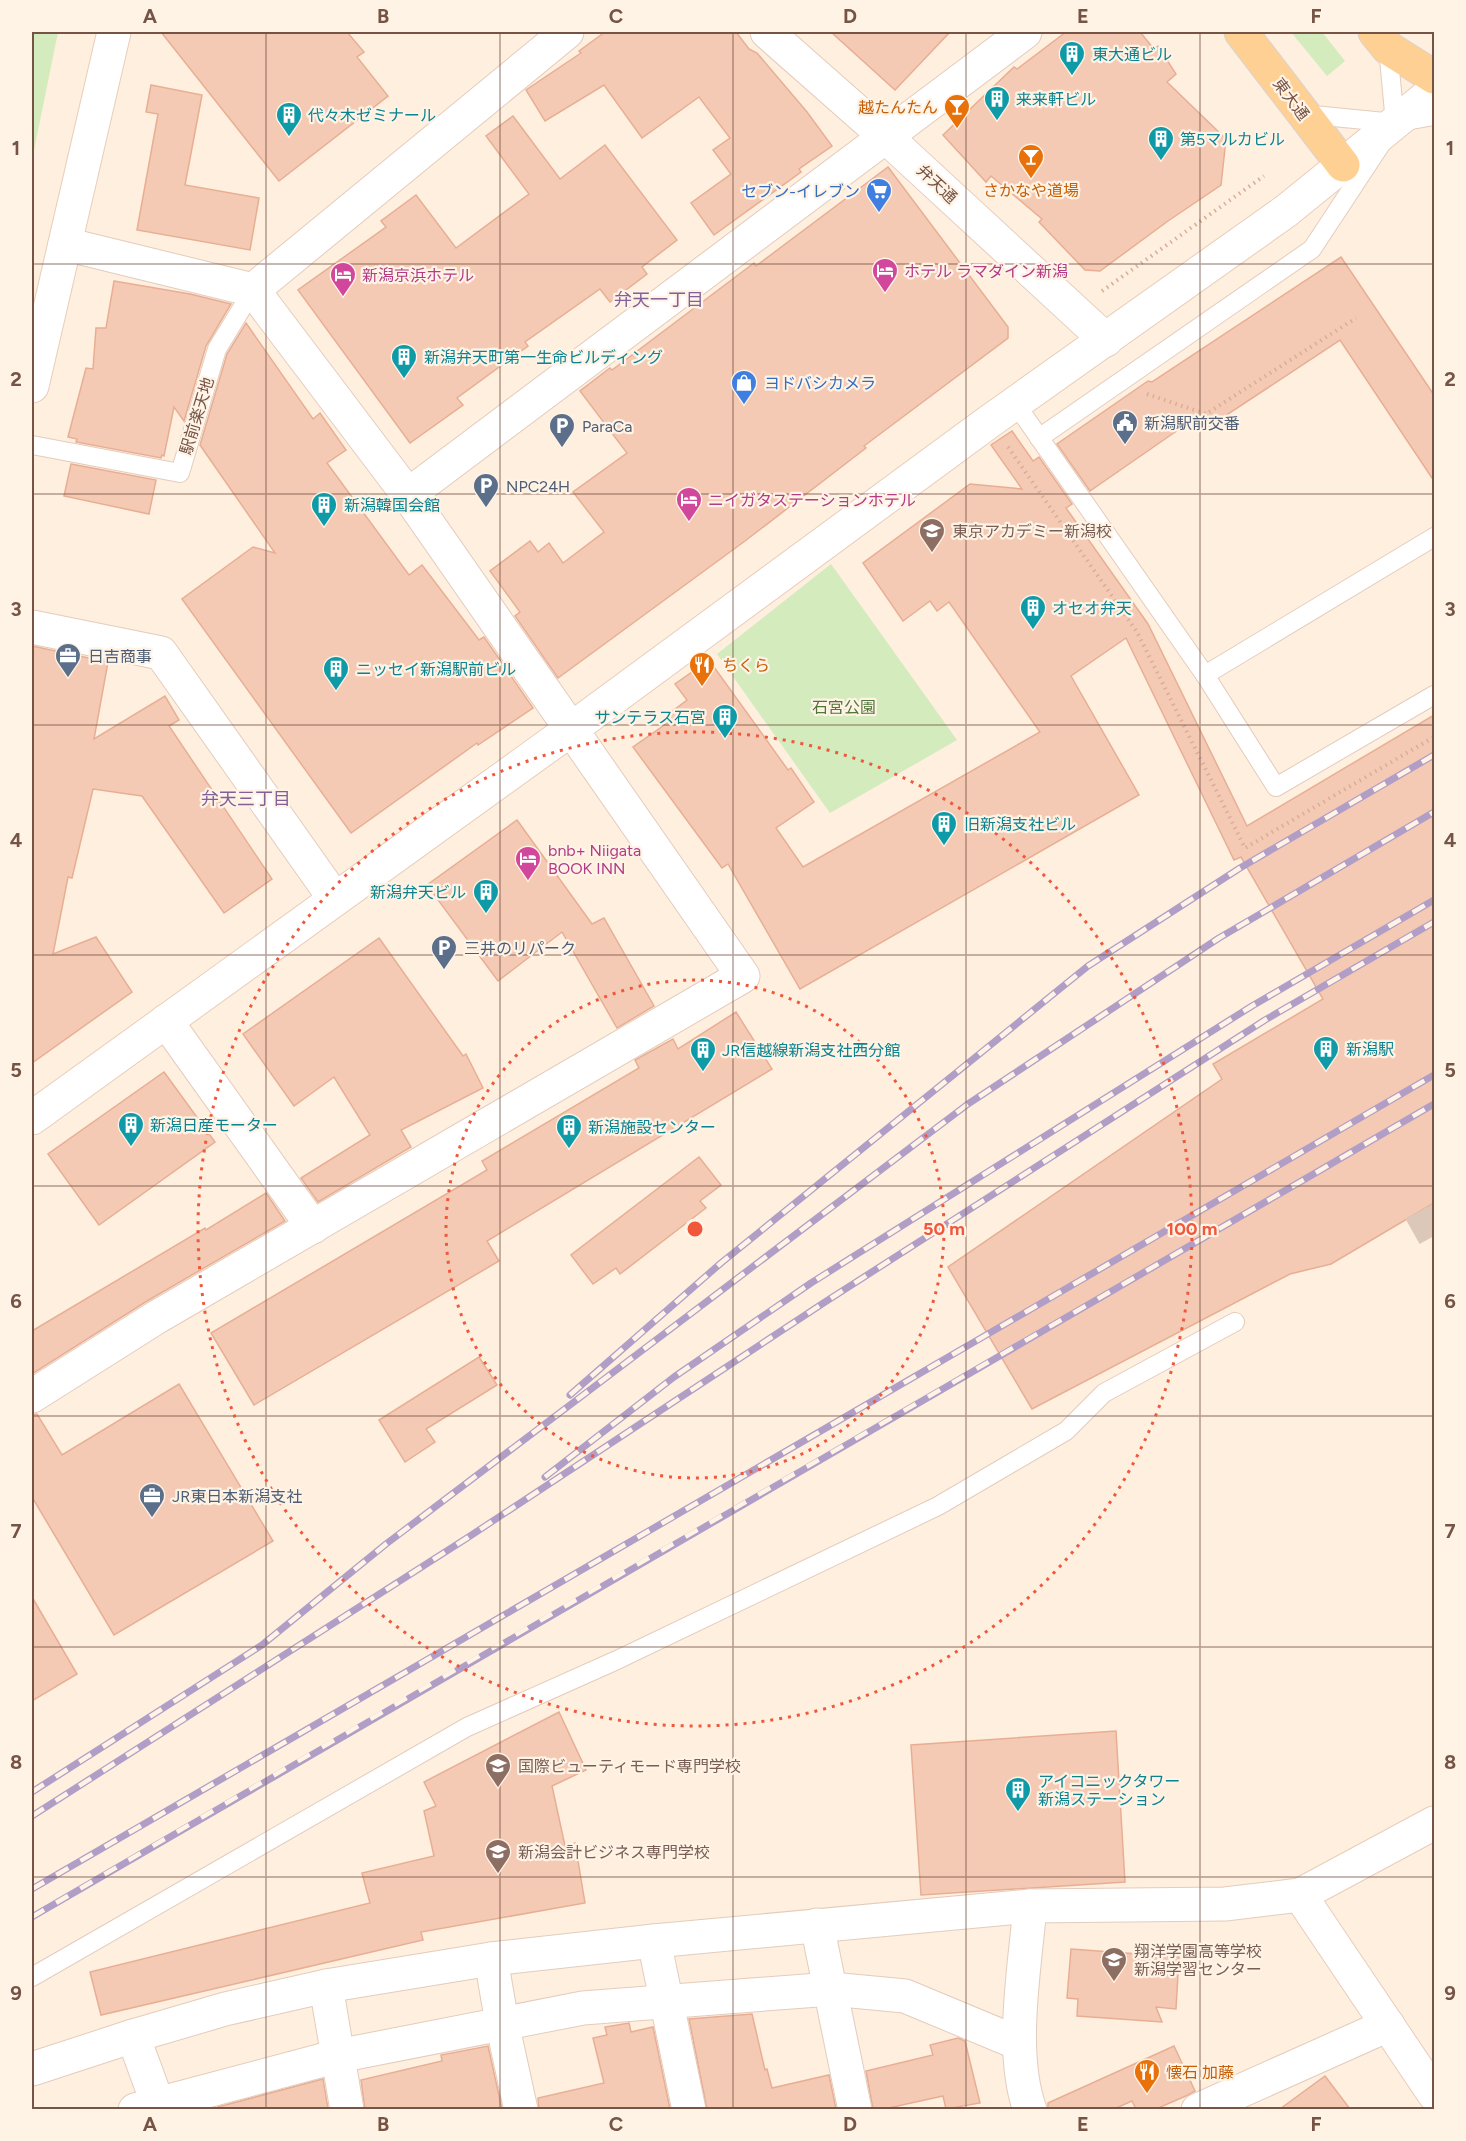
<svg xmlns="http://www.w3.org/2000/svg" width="1466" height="2141" viewBox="0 0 1466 2141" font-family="Figtree,'Noto Sans JP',sans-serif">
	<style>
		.green { fill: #d3ebbd }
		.building { fill: #f5cab4; stroke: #e8ae94; stroke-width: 1.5 }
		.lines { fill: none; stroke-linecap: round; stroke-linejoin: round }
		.street-tunnel { stroke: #dcc8b8; stroke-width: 33; stroke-dasharray: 33 16; stroke-linecap: butt }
		.lane-casing { stroke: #e4ccbd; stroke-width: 20 }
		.street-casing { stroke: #e4ccbd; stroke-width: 35 }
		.secondary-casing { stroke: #e9cdba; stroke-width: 35 }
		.primary-casing { stroke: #dbd2cf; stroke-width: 35 }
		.path { stroke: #d9ad98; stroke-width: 4; stroke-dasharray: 1.5 4.5; stroke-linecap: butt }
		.lane { stroke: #fff; stroke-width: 18 }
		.street { stroke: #fff; stroke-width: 33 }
		.secondary { stroke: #fff; stroke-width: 33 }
		.primary { stroke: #ffd094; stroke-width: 33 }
		.rail-casing { stroke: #b19ec6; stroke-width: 7 }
		.rail { stroke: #fff3e6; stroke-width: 4.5; stroke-dasharray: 14; stroke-linecap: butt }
		.grid { fill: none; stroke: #755345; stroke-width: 1.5; stroke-opacity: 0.55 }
		.ring { fill: none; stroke: #f0573b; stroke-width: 3; stroke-dasharray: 3 6 }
		.labels { text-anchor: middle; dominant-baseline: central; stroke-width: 4.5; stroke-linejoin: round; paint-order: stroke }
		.culture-label { font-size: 16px; fill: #0d838f; stroke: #fff3e6; text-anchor: start }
		.street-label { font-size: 16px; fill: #755345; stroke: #fff3e6 }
		.food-label { font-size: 16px; fill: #c56008; stroke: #fff3e6; text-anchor: start }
		.shop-label { font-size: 16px; fill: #366cbe; stroke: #fff3e6; text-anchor: end }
		.hotel-label { font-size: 16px; fill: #b23c85; stroke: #fff3e6; text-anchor: start }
		.service-label { font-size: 16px; fill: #4e5e75; stroke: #fff3e6; text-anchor: start }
		.education-label { font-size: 16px; fill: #785e54; stroke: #fff3e6; text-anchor: start }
		.park-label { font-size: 16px; fill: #50763a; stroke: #fff3e6 }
		.neighbourhood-label { font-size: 18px; fill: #826099; stroke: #fff3e6 }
		.centre { fill: #f0573b; stroke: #fff3e6; stroke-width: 3 }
		.ring-label { font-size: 18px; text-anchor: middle; font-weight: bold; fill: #f0573b; stroke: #fff3e6; stroke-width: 4.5; stroke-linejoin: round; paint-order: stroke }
		.neatline { fill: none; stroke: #755345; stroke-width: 2 }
		.grid-label { font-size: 20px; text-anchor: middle; font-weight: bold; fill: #755345 }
	</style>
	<rect width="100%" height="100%" fill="#feefde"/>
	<g class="green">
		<path d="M32,32H58L32,160Z"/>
		<path d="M1291,32H1322L1345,61L1327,76Z"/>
		<path d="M831,564L957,740L830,813L717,654Z"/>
	</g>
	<g class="building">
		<path d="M161,32H347L364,52L357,57L388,96L279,181Z"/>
		<path d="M605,32H736L749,49L757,53L807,112L832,146L799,169L801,172L714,235L691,203L731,174L713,150L730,138L699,97L642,138L604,85L545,121L526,90L581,53L579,51Z"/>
		<path d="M831,32H950L895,90Z"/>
		<path d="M1066,32H1140L1154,49L1158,46L1176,74L1167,82L1226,139L1221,185L1168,221L1100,271L1085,270L1039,222L1042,219L991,176L986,182L943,135L1014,67L1017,69Z"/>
		<path d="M151,85L202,95L185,185L259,198L250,250L137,230L158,114L146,112Z"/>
		<path d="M513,116L560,179L605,145L677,240L642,267L647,274L610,302L600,289L525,342L528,346L457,398L463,405L410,443L298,290L386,227L381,221L416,195L456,248L529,194L486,136Z"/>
		<path d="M888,167L1008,327V338L864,446L866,448L745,541L558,678L515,616L520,612L490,571L530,541L538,552L549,543L563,563L604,532L573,492L627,453L580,391L610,368L612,370L754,263L756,266Z"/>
		<path d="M1341,257L1434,395V481L1340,340L1210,426L1191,421L1090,491L1057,444L1148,381L1152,382Z"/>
		<path d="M114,281L190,294L231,304L206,346L184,421L174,407L164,456L162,455L161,458L76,442L77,439L68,437L86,368L93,369L96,328H106Z"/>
		<path d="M246,323L313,419L320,413L346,450L327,463L409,575L422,565L479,640L484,637L533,708L478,745L477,743L351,833L182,599L253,547L275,553L200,445L227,354Z"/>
		<path d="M1012,431L1033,461L1039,457L1072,504L1066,508L1148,624L1247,826L1434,715V1203L1331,1264L1290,1274L1032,1409L948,1267L1222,1079L1213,1064L1323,999L1241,857L1234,860L1126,638L1071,676L1139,795L800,989L728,864L722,868L633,747L670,721L666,716L687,700L675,684L709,660L788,770L791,768L814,802L776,828L803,867L1040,732L949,602L937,611L930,601L903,621L863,563L970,484L1022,489L991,445Z"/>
		<path d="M71,464L156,480L149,514L64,496Z"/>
		<path d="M32,646L108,662L94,739L165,696L179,720L169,726L272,879L224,913L142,796L93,789L72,878L68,877L53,954L96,937L132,992L32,1063Z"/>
		<path d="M517,820L592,924L604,918L654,1006L617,1028L562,932L498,981L427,885Z"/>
		<path d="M379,938L463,1056L466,1054L483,1088L401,1130L411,1147L318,1202L301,1178L370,1135L334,1077L294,1106L243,1034Z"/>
		<path d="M736,1012L772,1069L487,1241L499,1261L254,1405L211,1333L487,1170L482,1161L639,1068L635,1060L673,1039L678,1049Z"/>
		<path d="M164,1072L215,1142L99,1225L48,1154Z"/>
		<path d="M699,1157L721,1185L700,1201L706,1208L620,1274L616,1268L593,1284L571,1255Z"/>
		<path d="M266,1193L285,1221L147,1301L32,1374V1331L205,1228L206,1230Z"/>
		<path d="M479,1357L497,1385L426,1429L435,1442L405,1462L379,1420Z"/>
		<path d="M179,1384L273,1541L114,1635L32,1497V1415L37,1414L62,1455Z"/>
		<path d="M32,1597L77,1674L32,1701Z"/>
		<path d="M559,1712L586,1770L552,1786L565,1846L575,1843L585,1903L421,1932L423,1940L101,2015L90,1972L370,1903L362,1873L434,1856L424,1811L436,1806L424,1782Z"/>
		<path d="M1116,1731L1125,1882L921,1895L911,1745Z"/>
		<path d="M1071,1949L1179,1957L1176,2009L1156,2007L1162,2022L1077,2016L1078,1999L1067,1998Z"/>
		<path d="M752,2014L765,2070L767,2069L772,2088L829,2075L836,2109H707L689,2019Z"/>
		<path d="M629,2023L631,2032L653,2027L670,2109H539L538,2098L604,2083L593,2038L607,2035L605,2027Z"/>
		<path d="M958,2038L965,2041L980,2103L946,2109L943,2096L884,2109H873L866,2071L933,2055L930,2045Z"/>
		<path d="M488,2046L502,2109H365L361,2080L442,2061L441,2055Z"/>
		<path d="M1174,2046L1195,2091L1188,2095L1156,2109H1136L1132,2101L1114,2109H1048V2103Z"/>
		<path d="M1325,2076L1350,2109H1280Z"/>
		<path d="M323,2079L328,2109H219L218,2107Z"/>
	</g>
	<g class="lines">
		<path class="street-tunnel" d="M1420,1211L1434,1236"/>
		<defs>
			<g id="lane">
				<path d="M1303,114L1395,123L1434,116"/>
				<path d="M1015,403L1205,675L1276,787L1434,695"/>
				<path d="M1039,438L1312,249L1395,123L1388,48"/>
				<path d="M32,445L180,473L217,349L253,290"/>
				<path d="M1205,675L1434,537"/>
				<path d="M32,1977L467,1727L617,1660L938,1506L1066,1431L1104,1393L1235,1322"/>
			</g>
			<g id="street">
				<path d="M767,32L886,137L1106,340"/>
				<path d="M253,290L567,32"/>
				<path d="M408,495L1025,32"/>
				<path d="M32,627L161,653L335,899"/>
				<path d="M166,1021L313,1227"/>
				<path d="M32,1396L157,1317L743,976L408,495L253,290L65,244"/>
				<path d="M817,1925L855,2110"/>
				<path d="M654,1941L689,2110"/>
				<path d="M491,1959L502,2023L521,2110"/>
				<path d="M326,1986L347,2110"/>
				<path d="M133,2036L160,2110"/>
				<path d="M32,2069L133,2036L225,2009L326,1986L491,1959L654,1941L1030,1906L1225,1904L1300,1895"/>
				<path d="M135,2110L338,2056L583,2008L831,1989L905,1996L1018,2043"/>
				<path d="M1030,2110C1009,2052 1025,1967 1030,1906"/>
				<path d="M1198,2110L1388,2025"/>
			</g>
			<g id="secondary">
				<path d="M32,386L114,32"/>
				<path d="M32,1118L570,730L990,421L1286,211L1434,91"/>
				<path d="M1434,1823L1300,1895L1434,2094"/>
			</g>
			<g id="primary">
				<path d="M1241,32L1343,165"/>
				<path d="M1375,32L1388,48L1434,77"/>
			</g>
		</defs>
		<use href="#lane" class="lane-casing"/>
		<use href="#street" class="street-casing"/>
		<use href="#secondary" class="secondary-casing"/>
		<use href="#primary" class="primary-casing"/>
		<g class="path">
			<path d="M1102,291L1264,176"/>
			<path d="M1147,394L1206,414L1356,318"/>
			<path d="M1008,447L1137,632L1245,848L1434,737"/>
		</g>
		<use href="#lane" class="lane"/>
		<use href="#street" class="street"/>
		<use href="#secondary" class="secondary"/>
		<use href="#primary" class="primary"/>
		<defs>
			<g id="rail">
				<path d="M570,1395L721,1263L1088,966L1240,868L1434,755"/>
				<path d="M545,1477L674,1377L811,1283L1252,1006L1434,900"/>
				<path d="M32,1792L262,1645L386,1544L968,1104L1219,938L1434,812"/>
				<path d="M32,1816L467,1538L825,1302L1265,1020L1434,922"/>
				<path d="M32,1889L1434,1075"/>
				<path d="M32,1917C497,1643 967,1376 1434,1104"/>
			</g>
		</defs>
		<use href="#rail" class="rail-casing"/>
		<use href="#rail" class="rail"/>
	</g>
	<path class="grid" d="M266,32V2110M500,32V2110M733,32V2110M966,32V2110M1200,32V2110M32,264H1434M32,494H1434M32,725H1434M32,955H1434M32,1186H1434M32,1416H1434M32,1647H1434M32,1877H1434"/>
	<g class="ring">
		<circle cx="695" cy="1229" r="249"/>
		<circle cx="695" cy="1229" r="497"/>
	</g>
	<defs>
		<symbol id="building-pin" viewBox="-11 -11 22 30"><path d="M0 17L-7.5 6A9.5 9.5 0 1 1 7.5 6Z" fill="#0f9aa8" stroke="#fff3e6"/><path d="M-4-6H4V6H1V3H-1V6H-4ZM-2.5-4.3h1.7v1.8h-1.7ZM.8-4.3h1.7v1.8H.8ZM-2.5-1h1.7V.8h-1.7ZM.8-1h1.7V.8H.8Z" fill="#fff"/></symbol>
		<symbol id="bar-pin" viewBox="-11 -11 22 30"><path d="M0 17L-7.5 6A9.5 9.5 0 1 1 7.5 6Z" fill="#e8710a" stroke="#fff3e6"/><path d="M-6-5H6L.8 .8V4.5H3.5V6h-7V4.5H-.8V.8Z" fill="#fff"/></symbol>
		<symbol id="supermarket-pin" viewBox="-11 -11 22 30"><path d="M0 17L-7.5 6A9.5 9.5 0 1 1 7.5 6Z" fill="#3f7fe0" stroke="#fff3e6"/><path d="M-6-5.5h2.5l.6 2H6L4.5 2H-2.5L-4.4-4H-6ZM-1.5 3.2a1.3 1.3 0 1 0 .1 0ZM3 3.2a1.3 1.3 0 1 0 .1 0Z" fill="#fff"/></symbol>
		<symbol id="hotel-pin" viewBox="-11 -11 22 30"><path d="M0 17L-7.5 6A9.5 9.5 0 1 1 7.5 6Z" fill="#d1479c" stroke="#fff3e6"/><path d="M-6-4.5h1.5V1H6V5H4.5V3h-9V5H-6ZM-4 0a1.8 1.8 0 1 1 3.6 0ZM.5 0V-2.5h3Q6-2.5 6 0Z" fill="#fff"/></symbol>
		<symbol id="shop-pin" viewBox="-11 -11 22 30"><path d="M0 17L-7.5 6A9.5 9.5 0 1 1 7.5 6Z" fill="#3f7fe0" stroke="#fff3e6"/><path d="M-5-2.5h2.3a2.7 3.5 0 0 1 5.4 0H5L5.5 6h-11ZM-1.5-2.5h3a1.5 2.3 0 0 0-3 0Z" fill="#fff"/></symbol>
		<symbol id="civic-pin" viewBox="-11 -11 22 30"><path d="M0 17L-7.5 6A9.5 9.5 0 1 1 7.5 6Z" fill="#5c6f8a" stroke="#fff3e6"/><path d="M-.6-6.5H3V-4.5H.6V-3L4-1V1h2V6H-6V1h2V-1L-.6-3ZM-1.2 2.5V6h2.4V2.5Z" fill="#fff"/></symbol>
		<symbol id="parking-pin" viewBox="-11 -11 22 30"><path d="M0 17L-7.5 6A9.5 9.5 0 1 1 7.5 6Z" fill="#5c6f8a" stroke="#fff3e6"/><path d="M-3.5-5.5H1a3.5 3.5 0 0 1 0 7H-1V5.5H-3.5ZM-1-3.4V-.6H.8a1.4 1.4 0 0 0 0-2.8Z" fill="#fff"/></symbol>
		<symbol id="university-pin" viewBox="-11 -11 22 30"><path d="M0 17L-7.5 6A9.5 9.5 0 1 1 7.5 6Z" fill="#8d6e63" stroke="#fff3e6"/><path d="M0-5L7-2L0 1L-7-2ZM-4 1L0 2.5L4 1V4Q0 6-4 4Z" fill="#fff"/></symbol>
		<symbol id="office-pin" viewBox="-11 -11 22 30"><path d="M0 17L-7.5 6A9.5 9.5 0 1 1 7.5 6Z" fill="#5c6f8a" stroke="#fff3e6"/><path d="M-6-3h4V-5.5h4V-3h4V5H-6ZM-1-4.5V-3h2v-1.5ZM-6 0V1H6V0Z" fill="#fff"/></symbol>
		<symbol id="restaurant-pin" viewBox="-11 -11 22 30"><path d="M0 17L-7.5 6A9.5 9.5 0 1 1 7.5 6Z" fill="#e8710a" stroke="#fff3e6"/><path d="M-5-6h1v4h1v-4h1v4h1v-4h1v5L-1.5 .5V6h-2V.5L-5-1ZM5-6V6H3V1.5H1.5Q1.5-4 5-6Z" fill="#fff"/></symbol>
		<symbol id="school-pin" viewBox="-11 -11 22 30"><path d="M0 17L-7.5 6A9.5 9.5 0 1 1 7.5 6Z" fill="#8d6e63" stroke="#fff3e6"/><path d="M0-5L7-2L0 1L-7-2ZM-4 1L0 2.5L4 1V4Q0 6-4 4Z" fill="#fff"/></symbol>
	</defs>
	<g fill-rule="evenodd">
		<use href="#building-pin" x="1057" y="39" width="30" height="40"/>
		<use href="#building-pin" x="982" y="84" width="30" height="40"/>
		<use href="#bar-pin" x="942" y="92" width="30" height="40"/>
		<use href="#building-pin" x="274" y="100" width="30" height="40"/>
		<use href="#building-pin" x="1146" y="124" width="30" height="40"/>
		<use href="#bar-pin" x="1016" y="142" width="30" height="40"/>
		<use href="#supermarket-pin" x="864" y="176" width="30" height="40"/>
		<use href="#hotel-pin" x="870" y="256" width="30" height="40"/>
		<use href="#hotel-pin" x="328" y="260" width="30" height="40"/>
		<use href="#building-pin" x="389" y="342" width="30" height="40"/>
		<use href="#shop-pin" x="729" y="368" width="30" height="40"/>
		<use href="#civic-pin" x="1110" y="408" width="30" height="40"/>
		<use href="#parking-pin" x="547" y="411" width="30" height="40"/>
		<use href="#parking-pin" x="471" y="471" width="30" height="40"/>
		<use href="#hotel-pin" x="674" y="485" width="30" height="40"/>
		<use href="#building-pin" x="309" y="490" width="30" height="40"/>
		<use href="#university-pin" x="917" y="516" width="30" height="40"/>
		<use href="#building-pin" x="1018" y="593" width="30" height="40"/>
		<use href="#office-pin" x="53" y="641" width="30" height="40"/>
		<use href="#restaurant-pin" x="687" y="650" width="30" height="40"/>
		<use href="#building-pin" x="321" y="654" width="30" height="40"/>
		<use href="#building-pin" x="710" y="702" width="30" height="40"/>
		<use href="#building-pin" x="929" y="809" width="30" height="40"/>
		<use href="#hotel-pin" x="513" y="844" width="30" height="40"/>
		<use href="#building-pin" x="471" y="877" width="30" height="40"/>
		<use href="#parking-pin" x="429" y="933" width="30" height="40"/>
		<use href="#building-pin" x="1311" y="1034" width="30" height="40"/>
		<use href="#building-pin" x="688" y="1035" width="30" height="40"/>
		<use href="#building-pin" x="116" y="1110" width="30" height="40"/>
		<use href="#building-pin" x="554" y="1112" width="30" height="40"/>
		<use href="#office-pin" x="137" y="1481" width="30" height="40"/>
		<use href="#university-pin" x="483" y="1751" width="30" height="40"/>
		<use href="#building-pin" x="1003" y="1775" width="30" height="40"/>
		<use href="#university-pin" x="483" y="1837" width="30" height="40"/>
		<use href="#school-pin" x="1099" y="1945" width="30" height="40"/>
		<use href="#restaurant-pin" x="1132" y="2057" width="30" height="40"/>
	</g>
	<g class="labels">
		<g class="culture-label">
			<text x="1092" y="54">東大通ビル</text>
			<text x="1016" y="99">来来軒ビル</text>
			<text x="308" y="115">代々木ゼミナール</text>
			<text x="1180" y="139">第5マルカビル</text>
			<text x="424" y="357">新潟弁天町第一生命ビルディング</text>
			<text x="344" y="505">新潟韓国会館</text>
			<text x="1052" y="608">オセオ弁天</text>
			<text x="356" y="669">ニッセイ新潟駅前ビル</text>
			<text x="706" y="717" text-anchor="end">サンテラス石宮</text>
			<text x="964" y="824">旧新潟支社ビル</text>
			<text x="466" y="892" text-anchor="end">新潟弁天ビル</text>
			<text x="1346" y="1049">新潟駅</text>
			<text x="722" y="1050">JR信越線新潟支社西分館</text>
			<text x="150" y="1125">新潟日産モーター</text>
			<text x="588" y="1127">新潟施設センター</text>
			<text x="1038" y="1781">アイコニックタワー<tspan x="1038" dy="18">新潟ステーション</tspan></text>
		</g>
		<g class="street-label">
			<text transform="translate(1291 99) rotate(53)">東大通</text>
			<text transform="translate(937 184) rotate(43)">弁天通</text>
			<text transform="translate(197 416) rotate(-73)">駅前楽天地</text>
		</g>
		<g class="food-label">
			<text x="938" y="107" text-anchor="end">越たんたん</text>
			<text x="1031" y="190" text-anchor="middle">さかなや道場</text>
			<text x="722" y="665">ちくら</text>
			<text x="1166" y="2072">懐石 加藤</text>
		</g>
		<g class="shop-label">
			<text x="860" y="191">セブン-イレブン</text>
			<text x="764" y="383" text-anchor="start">ヨドバシカメラ</text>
		</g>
		<g class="hotel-label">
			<text x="904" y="271">ホテル ラマダイン新潟</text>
			<text x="362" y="275">新潟京浜ホテル</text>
			<text x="708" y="500">ニイガタステーションホテル</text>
			<text x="548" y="850">bnb+ Niigata<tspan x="548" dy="18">BOOK INN</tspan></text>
		</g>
		<g class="service-label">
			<text x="1144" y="423">新潟駅前交番</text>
			<text x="582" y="426">ParaCa</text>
			<text x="506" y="486">NPC24H</text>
			<text x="88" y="656">日吉商事</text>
			<text x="464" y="948">三井のリパーク</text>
			<text x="172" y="1496">JR東日本新潟支社</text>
		</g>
		<g class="education-label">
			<text x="952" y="531">東京アカデミー新潟校</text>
			<text x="518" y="1766">国際ビューティモード専門学校</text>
			<text x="518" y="1852">新潟会計ビジネス専門学校</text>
			<text x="1134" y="1951">翔洋学園高等学校<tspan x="1134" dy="18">新潟学習センター</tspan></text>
		</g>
		<g class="park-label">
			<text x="844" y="707">石宮公園</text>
		</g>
		<g class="neighbourhood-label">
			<text x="659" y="300">弁天一丁目</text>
			<text x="246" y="799">弁天三丁目</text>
		</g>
	</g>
	<circle cx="695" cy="1229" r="9" class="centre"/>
	<g class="ring-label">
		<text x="944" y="1235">50 m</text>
		<text x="1192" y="1235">100 m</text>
	</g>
	<rect width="1466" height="2141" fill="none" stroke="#fff3e6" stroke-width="66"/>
	<rect x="33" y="33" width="1400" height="2075" class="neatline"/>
	<g class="grid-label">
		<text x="150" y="23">A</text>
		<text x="383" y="23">B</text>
		<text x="616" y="23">C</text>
		<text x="850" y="23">D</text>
		<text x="1083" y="23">E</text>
		<text x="1316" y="23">F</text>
		<text x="16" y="155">1</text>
		<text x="1450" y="155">1</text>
		<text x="16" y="386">2</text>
		<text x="1450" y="386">2</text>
		<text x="16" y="616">3</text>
		<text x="1450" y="616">3</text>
		<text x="16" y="847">4</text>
		<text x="1450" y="847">4</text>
		<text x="16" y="1077">5</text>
		<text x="1450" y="1077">5</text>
		<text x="16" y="1308">6</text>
		<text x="1450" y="1308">6</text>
		<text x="16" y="1538">7</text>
		<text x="1450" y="1538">7</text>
		<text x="16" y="1769">8</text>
		<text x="1450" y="1769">8</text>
		<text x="16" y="2000">9</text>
		<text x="1450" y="2000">9</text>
		<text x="150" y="2131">A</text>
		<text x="383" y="2131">B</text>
		<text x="616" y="2131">C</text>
		<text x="850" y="2131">D</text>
		<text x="1083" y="2131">E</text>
		<text x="1316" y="2131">F</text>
	</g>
</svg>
